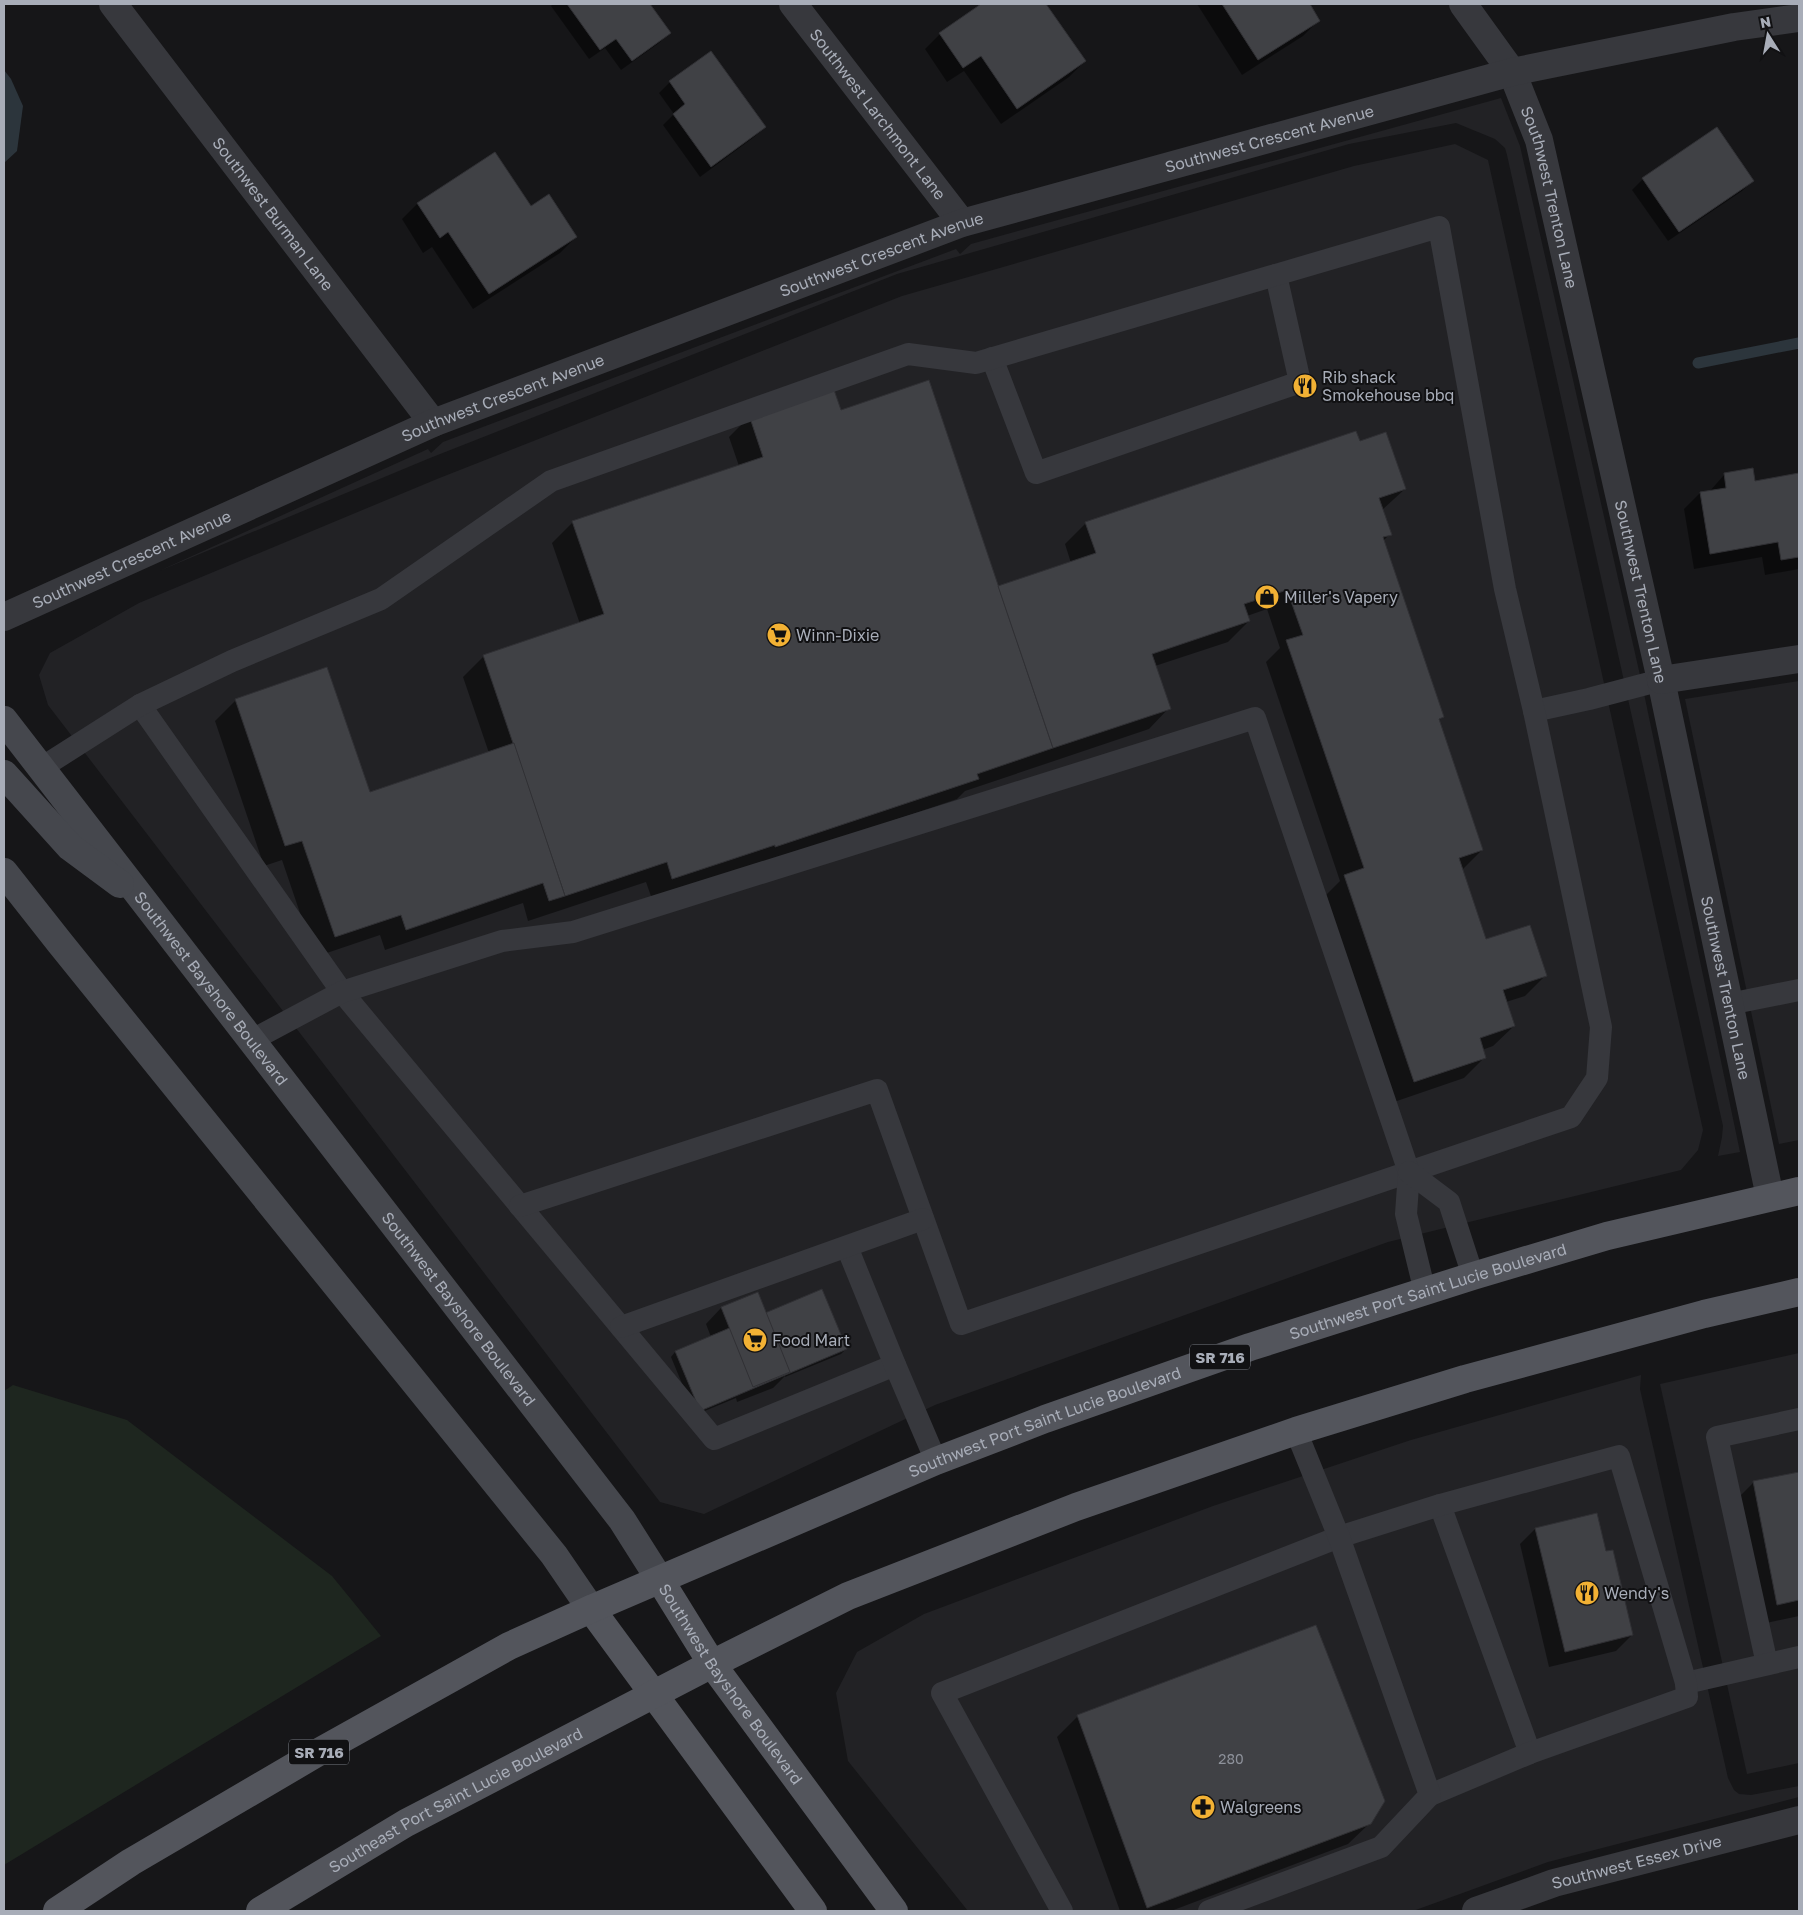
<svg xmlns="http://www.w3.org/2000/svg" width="1803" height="1915" viewBox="0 0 1803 1915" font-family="'Golos Text',sans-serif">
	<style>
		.built { fill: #222225 }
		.green { fill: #1e261f }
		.water { fill: #2c353c }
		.shadow { fill: #0007 }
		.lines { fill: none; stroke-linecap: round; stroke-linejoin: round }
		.stream { stroke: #2c353c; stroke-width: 11 }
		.building { fill: #404145; stroke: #303034 }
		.lane { stroke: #37383d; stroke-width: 22 }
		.street { stroke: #37383d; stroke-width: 28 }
		.secondary { stroke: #45474d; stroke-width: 28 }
		.primary { stroke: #53555c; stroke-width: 28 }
		.labels { text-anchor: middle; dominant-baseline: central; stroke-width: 4; stroke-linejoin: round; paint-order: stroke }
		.number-label { font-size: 14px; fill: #8e929b }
		.shield { fill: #111113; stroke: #7b7e86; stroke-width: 1 }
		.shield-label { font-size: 15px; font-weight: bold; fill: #a8adb8 }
		.street-label { font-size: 16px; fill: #a8adb8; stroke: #111113 }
		.poi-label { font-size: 16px; fill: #a8adb8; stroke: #111113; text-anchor: start }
	</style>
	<rect width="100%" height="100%" fill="#161618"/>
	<g class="built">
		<path d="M1501,98L1520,146L1642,684L1740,1152L1718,1156L1722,1137L1723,1126L1507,155L1505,148L1495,139L1456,123L1349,144L897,274L430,458L159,571L428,449L431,453L443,442L956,249L960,254L971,244Z"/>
		<path d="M1455,144L1488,160L1703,1130L1698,1150L1681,1170L1388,1242L935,1405L704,1514L660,1502L48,705L39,675L50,653L139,603L437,479L902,296L1354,166Z"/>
		<path d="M1799,681V1140L1779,1144L1685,699Z"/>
		<path d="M1799,1353V1763L1747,1774L1660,1384Z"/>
		<path d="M1641,1375L1640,1389L1728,1778L1734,1790L1739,1794L1751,1795L1799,1786V1797L1548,1862L1413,1911H968L848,1761L836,1693L857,1652L924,1614L1213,1506L1411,1440Z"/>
	</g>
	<path class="green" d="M13,1385L127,1420L332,1576L381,1636L4,1865V1391Z"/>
	<path class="water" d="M4,70L11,79L23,106L17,151L4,163Z"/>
	<g class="shadow">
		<path d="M553,4H648L669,33L659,43L621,70L605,48L589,59L551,6Z"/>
		<path d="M983,4H1045L1085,61L1069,77L1001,124L964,71L947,82L925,49L940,34Z"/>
		<path d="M1197,4H1308L1319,20L1303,36L1242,75Z"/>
		<path d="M711,52L765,127L754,137L700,177L663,125L674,114L659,93L670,82Z"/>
		<path d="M1716,128L1752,181L1742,191L1668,241L1632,190L1643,179Z"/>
		<path d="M495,154L530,208L576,237L560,253L473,309L432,247L423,253L402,219L417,204Z"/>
		<path d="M840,411L998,588L1071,563L1065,544L1086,523L1359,443L1405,489L1382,510L1390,534L1383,541L1443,717L1438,721L1482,850L1462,870L1485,941L1546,975L1525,996L1506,1002L1514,1026L1493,1046L1482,1050L1485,1057L1464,1078L1394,1102L1324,897L1340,881L1266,662L1280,648L1267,609L1247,616L1249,621L1228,642L1155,666L1169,708L1149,729L965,791L957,799L755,867L652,899L646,882L528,921L523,903L385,950L380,935L315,957L282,860L264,866L215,721L236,700L369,793L489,753L463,677L484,656L580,624L552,543L573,522L739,466L729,437L750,416Z"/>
		<path d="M1724,475L1754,482L1799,475V569L1765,575L1762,557L1694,569L1684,509L1700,493L1709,492Z"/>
		<path d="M757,1294L765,1314L846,1349L841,1354L785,1377V1376L773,1388L737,1402L736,1398L695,1415L671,1357L675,1352L711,1337L706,1324L721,1308Z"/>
		<path d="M1799,1474V1616L1757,1625L1733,1503L1754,1482Z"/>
		<path d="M1535,1529L1605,1553L1632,1635L1616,1651L1549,1667L1520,1544Z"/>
		<path d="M1078,1716L1370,1823L1348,1844L1171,1911H1120L1057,1737Z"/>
	</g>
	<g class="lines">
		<path class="stream" d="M1698,363L1799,343"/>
	</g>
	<g class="building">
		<path d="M567,4H650L671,33L632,61L616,39L600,50Z"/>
		<path d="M981,4H1046L1086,61L1017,109L981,56L963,68L939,33Z"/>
		<path d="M1222,4H1310L1320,21L1258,60Z"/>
		<path d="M711,51L766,127L711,167L673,114L685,104L669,81Z"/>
		<path d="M1717,127L1754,181L1679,232L1642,178Z"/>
		<path d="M495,152L531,206L549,194L577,237L489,294L448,232L440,238L417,203Z"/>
		<path d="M929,380L1053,748L977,774L979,779L775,847V845L672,879L667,862L565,896L483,655L604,614L572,521L763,457L749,415L833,387L841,410Z"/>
		<path d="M1356,431L1360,441L1386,432L1406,489L1379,498L1392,535L1383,537L1444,717L1439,719L1483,850L1459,858L1486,939L1530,925L1547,976L1503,990L1515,1026L1480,1038L1486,1058L1414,1082L1344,875L1364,868L1286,640L1303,635L1287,590L1244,604L1250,621L1152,654L1171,709L1053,748L998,586L1096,553L1085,522Z"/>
		<path d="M1753,468L1755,481L1799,473V557L1781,560L1778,542L1710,554L1700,492L1726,488L1724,473Z"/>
		<path d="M327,667L370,792L514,743L565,896L549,901L543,883L406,930L401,915L335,937L302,841L285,846L235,699Z"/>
		<path d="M822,1289L847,1349L700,1411L675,1351Z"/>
		<path d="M758,1292L790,1372L753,1387L721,1307Z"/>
		<path d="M1799,1472V1600L1777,1605L1753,1481Z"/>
		<path d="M1597,1513L1606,1551L1613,1550L1633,1635L1565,1652L1535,1528Z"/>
		<path d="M1316,1625L1385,1801L1371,1824L1147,1908L1077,1715Z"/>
	</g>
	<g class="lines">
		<g class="lane">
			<path d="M992,358L1036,473L1300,382L1276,275"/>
			<path d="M140,705L342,992L714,1439L895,1365"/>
			<path d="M1534,711L1589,699L1661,680"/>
			<path d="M41,768L140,705L232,661L381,599L551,481L908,354L976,363L1439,227L1505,589L1534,711L1601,1027L1597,1078L1571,1117L961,1324L877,1090L520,1206"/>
			<path d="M1729,1004L1799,990"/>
			<path d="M252,1040L342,992L502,941L573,932L1255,718L1409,1172L1406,1214L1425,1292"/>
			<path d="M1409,1172L1449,1202L1473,1276"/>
			<path d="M847,1247L895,1365L936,1461"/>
			<path d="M621,1327L923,1219"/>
			<path d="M1440,1505L1530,1753"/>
			<path d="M1767,1664L1717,1437L1799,1419"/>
			<path d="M1686,1683L1799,1657"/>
			<path d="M1062,1911L942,1693L1339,1537L1440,1505L1619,1456L1686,1683L1687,1697L1530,1753L1430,1795"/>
			<path d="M1209,1911L1381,1847L1430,1795L1339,1537L1296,1431"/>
		</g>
		<g class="street">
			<path id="s1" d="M113,4L433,423"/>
			<path id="s2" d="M793,4L962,223"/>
			<path id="s3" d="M1463,4L1512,72L1539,140L1661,680L1770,1197"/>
			<path id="s4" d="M4,617L433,423L962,223L1512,72L1734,27L1799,18"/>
			<path d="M1661,680L1799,659"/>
			<path id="s5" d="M1476,1911L1554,1883L1799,1820"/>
		</g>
		<g class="secondary">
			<path id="s6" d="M4,720L622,1520L660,1580"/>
			<path d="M4,774L70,847L120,884"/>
			<path d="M4,872L60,943L554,1555L591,1609"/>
		</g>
		<g class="primary">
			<path id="s7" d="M660,1580L712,1664L894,1911"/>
			<path d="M591,1609L813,1911"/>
			<path id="s8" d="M57,1911L131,1862L317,1753L509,1646L591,1609L936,1461L1045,1419L1250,1347L1473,1276L1607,1236L1799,1191"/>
			<path id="s9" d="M260,1911L406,1823L712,1664L848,1596L1076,1507L1296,1431L1465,1379L1704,1314L1799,1292"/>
		</g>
	</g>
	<defs>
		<symbol id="restaurant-disc" viewBox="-11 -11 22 22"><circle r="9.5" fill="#f2b134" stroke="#111113"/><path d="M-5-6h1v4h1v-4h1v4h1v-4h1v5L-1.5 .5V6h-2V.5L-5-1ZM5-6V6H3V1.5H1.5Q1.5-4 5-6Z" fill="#111"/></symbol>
		<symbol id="shop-disc" viewBox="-11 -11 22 22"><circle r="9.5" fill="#f2b134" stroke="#111113"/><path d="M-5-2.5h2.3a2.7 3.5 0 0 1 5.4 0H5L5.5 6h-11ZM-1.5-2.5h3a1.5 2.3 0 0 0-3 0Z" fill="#111"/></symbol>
		<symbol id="supermarket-disc" viewBox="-11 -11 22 22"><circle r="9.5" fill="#f2b134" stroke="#111113"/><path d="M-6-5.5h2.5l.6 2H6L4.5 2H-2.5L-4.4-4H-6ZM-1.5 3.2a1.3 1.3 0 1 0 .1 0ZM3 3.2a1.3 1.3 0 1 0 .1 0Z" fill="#111"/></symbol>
		<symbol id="pharmacy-disc" viewBox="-11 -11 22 22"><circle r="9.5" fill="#f2b134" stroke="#111113"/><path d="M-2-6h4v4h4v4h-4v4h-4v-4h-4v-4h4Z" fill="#111"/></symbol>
	</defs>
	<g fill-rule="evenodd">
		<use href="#restaurant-disc" x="1291" y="372" width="28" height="28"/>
		<use href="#shop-disc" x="1253" y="583" width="28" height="28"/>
		<use href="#supermarket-disc" x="765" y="621" width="28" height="28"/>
		<use href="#supermarket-disc" x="741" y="1326" width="28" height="28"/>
		<use href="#restaurant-disc" x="1573" y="1579" width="28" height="28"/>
		<use href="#pharmacy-disc" x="1189" y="1793" width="28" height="28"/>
	</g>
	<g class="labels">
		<g class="number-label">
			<text x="1231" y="1758">280</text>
		</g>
		<g class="shield">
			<rect x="1190" y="1344.5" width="60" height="25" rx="4"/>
			<rect x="289" y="1739.5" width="60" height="25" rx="4"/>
		</g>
		<g class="shield-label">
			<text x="1220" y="1357">SR 716</text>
			<text x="319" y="1752">SR 716</text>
		</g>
		<g class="street-label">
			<text stroke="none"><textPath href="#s2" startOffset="139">Southwest Larchmont Lane</textPath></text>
			<text stroke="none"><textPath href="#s4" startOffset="1355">Southwest Crescent Avenue</textPath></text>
			<text stroke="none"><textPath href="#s3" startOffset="215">Southwest Trenton Lane</textPath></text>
			<text stroke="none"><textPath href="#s1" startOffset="264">Southwest Burman Lane</textPath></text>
			<text stroke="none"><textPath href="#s4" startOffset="950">Southwest Crescent Avenue</textPath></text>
			<text stroke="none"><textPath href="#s4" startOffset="545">Southwest Crescent Avenue</textPath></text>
			<text stroke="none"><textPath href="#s4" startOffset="140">Southwest Crescent Avenue</textPath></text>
			<text stroke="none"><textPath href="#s3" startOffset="620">Southwest Trenton Lane</textPath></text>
			<text stroke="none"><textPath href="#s3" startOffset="1025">Southwest Trenton Lane</textPath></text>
			<text stroke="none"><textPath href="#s6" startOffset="339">Southwest Bayshore Boulevard</textPath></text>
			<text stroke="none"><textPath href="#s8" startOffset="1510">Southwest Port Saint Lucie Boulevard</textPath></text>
			<text stroke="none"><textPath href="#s6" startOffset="744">Southwest Bayshore Boulevard</textPath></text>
			<text stroke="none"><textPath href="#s8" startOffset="1105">Southwest Port Saint Lucie Boulevard</textPath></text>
			<text stroke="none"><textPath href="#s7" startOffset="126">Southwest Bayshore Boulevard</textPath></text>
			<text stroke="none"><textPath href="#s9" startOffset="225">Southeast Port Saint Lucie Boulevard</textPath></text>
			<text stroke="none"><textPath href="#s5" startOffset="168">Southwest Essex Drive</textPath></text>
		</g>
		<g class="poi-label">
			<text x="1322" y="377">Rib shack<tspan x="1322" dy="18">Smokehouse bbq</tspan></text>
			<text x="1284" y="597">Miller's Vapery</text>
			<text x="796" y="635">Winn-Dixie</text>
			<text x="772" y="1340">Food Mart</text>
			<text x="1604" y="1593">Wendy's</text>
			<text x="1220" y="1807">Walgreens</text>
		</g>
	</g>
	<rect width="1803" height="1915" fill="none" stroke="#a8adb8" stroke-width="10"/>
	<g transform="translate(1768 35) rotate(349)" stroke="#111113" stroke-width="4" paint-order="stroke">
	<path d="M0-4L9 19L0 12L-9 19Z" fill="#a8adb8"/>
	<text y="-8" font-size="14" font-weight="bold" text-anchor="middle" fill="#a8adb8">N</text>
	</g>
</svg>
